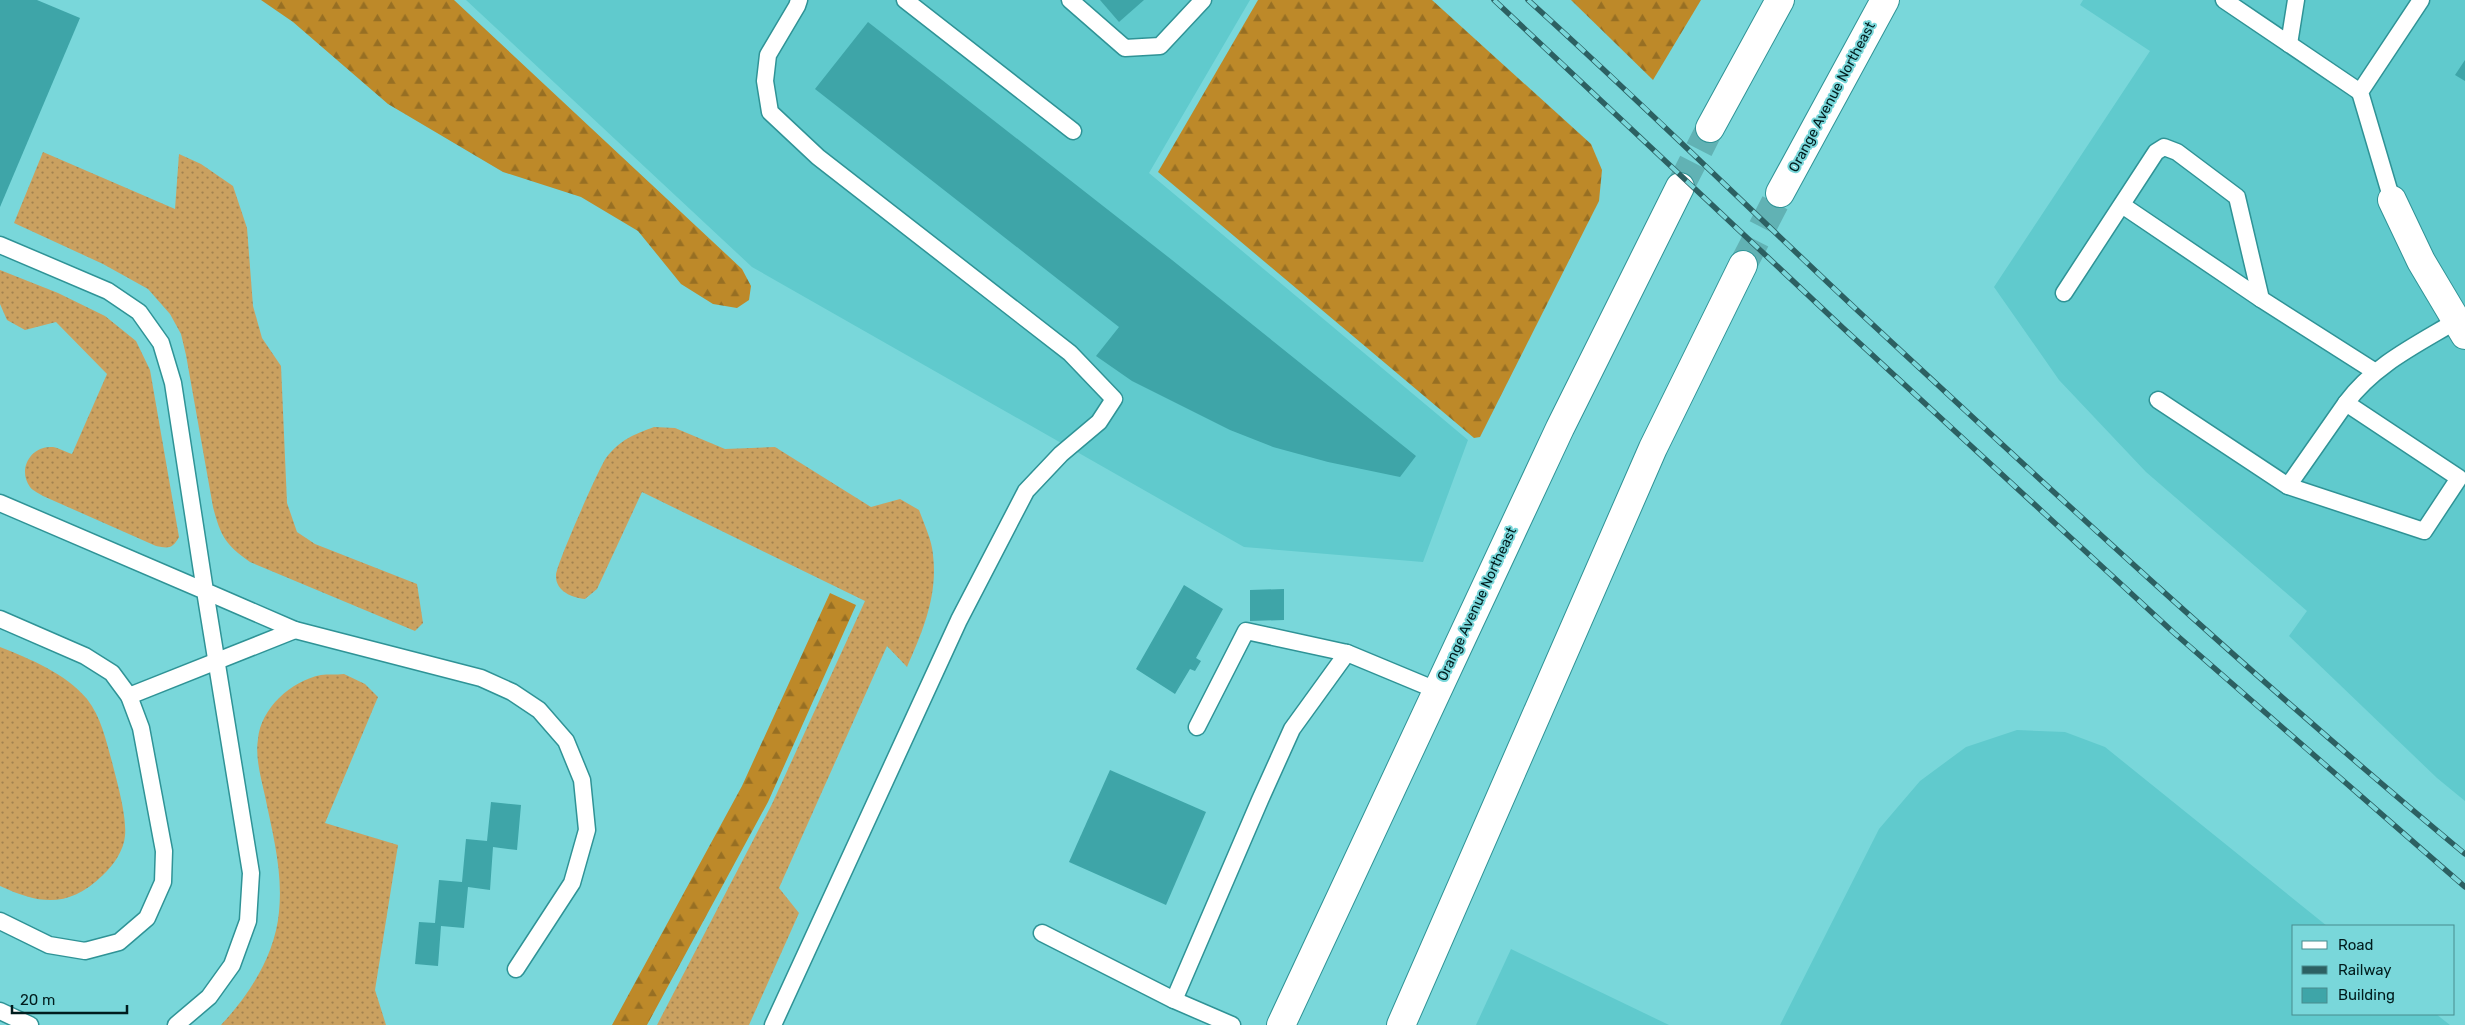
<svg xmlns="http://www.w3.org/2000/svg" width="2465" height="1025" viewBox="0 0 2465 1025" font-family="Rubik,sans-serif">
	<style>
		.built { fill: #60cacd }
		.grass { fill: url(#grass-dots) }
		.forest { fill: url(#forest-firs) }
		.building { fill: #3ea5a8 }
		.lines { fill: none; stroke-linecap: round; stroke-linejoin: round }
		.trunk-tunnel { stroke: #61b2b4; stroke-width: 28; stroke-dasharray: 28 14; stroke-linecap: butt }
		.service-casing { stroke: #2f9396; stroke-width: 19 }
		.minor-casing { stroke: #2f9396; stroke-width: 30 }
		.trunk-casing { stroke: #2f9396; stroke-width: 30 }
		.service { stroke: #fff; stroke-width: 16 }
		.minor { stroke: #fff; stroke-width: 28 }
		.trunk { stroke: #fff; stroke-width: 28 }
		.rail-casing { stroke: #2c6062; stroke-width: 5.5 }
		.rail { stroke: #79d7da; stroke-width: 4; stroke-dasharray: 11; stroke-linecap: butt }
		.labels { text-anchor: middle; dominant-baseline: central; stroke-width: 4; stroke-linejoin: round; paint-order: stroke }
		.street-label { font-size: 14px; fill: #001c1d; stroke: #79d7da }
	</style>
	<defs>
		<pattern id="grass-dots" width="8" height="8" patternUnits="userSpaceOnUse" patternTransform="scale(1.25)"><rect width="8" height="8" fill="#caa160"/><path d="M2 2h.1M6 6h.1" fill="none" stroke="#a2824f" stroke-width="1.8" stroke-linecap="round"/></pattern>
		<pattern id="forest-firs" width="22" height="20" patternUnits="userSpaceOnUse" patternTransform="scale(1.25)"><rect width="22" height="20" fill="#bd8929"/><path d="M5 1l3.5 6h-7zM16 11l3.5 6h-7z" fill="#976f23"/></pattern>
	</defs>
	<rect width="100%" height="100%" fill="#79d7da"/>
	<g class="built">
		<path d="M466,0H1250L1149,173L1468,440L1423,562L1244,547L752,267Z"/>
		<path d="M2083,0H2465V801L2437,778L2289,636L2307,611L2146,472L2059,380L1994,287L2150,51L2080,5Z"/>
		<path d="M2017,730L2065,732L2105,747L2327,926H2294V1014H2436L2450,1025H1780L1879,829L1920,781L1966,747Z"/>
		<path d="M1511,949L1669,1025H1476Z"/>
	</g>
	<g class="grass">
		<path d="M43,152L175,209L179,154L201,164L233,186L247,228L253,306L262,338L281,366L287,503L297,532L315,544L417,584L423,623L415,631L250,562C225,544 221,537 213,507L186,355L181,334L170,314L148,289L103,264L14,223Z"/>
		<path d="M0,270L58,293L105,316L136,341L150,370L179,537C173,548 169,549 156,546L43,496C39,493 33,491 30,487C17,469 31,445 53,447C59,448 66,452 72,454L107,374L56,322L25,330L7,320L0,304Z"/>
		<path d="M654,427L675,428L725,449L775,447L871,507L900,499L919,510C924,524 932,540 933,555C938,595 923,631 907,667L887,646L779,888L799,913L749,1025H657L772,804L865,601L642,492L597,589L585,599C572,598 555,591 556,575C557,563 599,468 606,458C621,439 633,435 654,427Z"/>
		<path d="M0,647C30,659 65,673 87,699C101,717 106,740 112,762C117,782 127,816 125,836C124,850 113,866 103,875C69,908 41,905 0,886Z"/>
		<path d="M344,674L365,684L378,697L325,823L398,845L375,990L386,1025H221C250,994 275,955 279,912C283,872 273,835 265,796C261,778 255,757 258,739C261,708 291,681 321,675C328,674 336,675 344,674Z"/>
	</g>
	<g class="forest">
		<path d="M261,0H454L742,269L751,286L749,300L737,308L713,304L681,284L638,231L581,197L503,172L388,104L293,22Z"/>
		<path d="M1258,0H1432L1591,144L1602,170L1599,201L1480,437L1474,438L1158,172Z"/>
		<path d="M1571,0H1701L1653,80Z"/>
		<path d="M830,593L856,605L768,802L647,1025H612L742,786Z"/>
	</g>
	<g class="building">
		<path d="M0,0H37L80,18L0,207Z"/>
		<path d="M1100,0H1144L1119,22Z"/>
		<path d="M868,22L1172,260L1416,456L1400,477L1328,462L1273,447L1230,430L1132,381L1096,356L1119,327L815,89Z"/>
		<path d="M2465,60V81L2455,75Z"/>
		<path d="M1184,585L1223,609L1196,658L1201,661L1195,671L1190,669L1175,694L1136,669Z"/>
		<path d="M1284,589V620L1250,621V590Z"/>
		<path d="M1110,770L1206,812L1166,905L1069,862Z"/>
		<path d="M491,802L521,805L517,850L493,847L490,890L468,887L464,928L441,926L438,966L415,964L419,922L435,923L439,880L462,882L466,839L487,841Z"/>
	</g>
	<g class="lines">
		<g class="trunk-tunnel">
			<path d="M1680,187L1710,128"/>
			<path d="M1743,265L1780,193"/>
		</g>
		<defs>
			<g id="service">
				<path d="M905,0L1073,131"/>
				<path d="M1070,0L1125,48L1160,46L1203,0"/>
				<path d="M2224,0L2360,92"/>
				<path d="M2289,44L2296,0"/>
				<path d="M2392,200L2360,92L2421,0"/>
				<path d="M2122,205L2261,299"/>
				<path d="M0,245L108,291L139,312L161,343L173,383L205,591L295,630L481,678L512,692L539,710L566,741L582,780L587,830L572,883L516,969"/>
				<path d="M2064,293L2156,152L2164,147L2177,152L2237,197L2261,299L2374,371"/>
				<path d="M2158,400L2288,486L2424,531L2459,478L2346,403C2374,365 2416,345 2456,321"/>
				<path d="M2288,486L2346,403"/>
				<path d="M0,503L205,591L251,873L248,921L232,965L209,997L176,1025"/>
				<path d="M0,619L85,656L112,673L129,696L141,728L164,851L163,882L147,918L119,942L85,951L49,945L0,921"/>
				<path d="M129,696L295,630"/>
				<path d="M1197,727L1246,631L1347,653"/>
				<path d="M1042,933L1174,1000L1232,1025"/>
				<path d="M1174,1000L1260,800L1292,729L1347,653L1436,690"/>
				<path d="M0,1011L30,1025"/>
				<path d="M773,1025L959,620L1026,491L1061,454L1099,422L1114,399L1070,353L818,157L770,112L765,81L768,55L797,6L799,0"/>
			</g>
			<path id="minor" d="M2392,200L2421,261L2465,335"/>
			<g id="trunk">
				<path d="M1710,128L1780,0"/>
				<path d="M1780,193L1885,0"/>
				<path d="M1281,1025L1560,428L1680,187"/>
				<path d="M1401,1025L1653,448L1743,265"/>
			</g>
		</defs>
		<use href="#service" class="service-casing"/>
		<use href="#minor" class="minor-casing"/>
		<use href="#trunk" class="trunk-casing"/>
		<use href="#service" class="service"/>
		<use href="#minor" class="minor"/>
		<use href="#trunk" class="trunk"/>
		<defs>
			<g id="rail">
				<path d="M1494,0L1842,327L2173,632L2465,887"/>
				<path d="M1528,0C1640,101 1747,207 1857,310C2056,495 2256,680 2465,854"/>
			</g>
		</defs>
		<use href="#rail" class="rail-casing"/>
		<use href="#rail" class="rail"/>
	</g>
	<g class="labels">
		<g class="street-label">
			<text transform="translate(1832 97) rotate(-62)">Orange Avenue Northeast</text>
			<text transform="translate(1477 604) rotate(-65)">Orange Avenue Northeast</text>
		</g>
	</g>
	<rect x="2292" y="925" width="162" height="90" fill="#79d7da" stroke="#498c8e"/>
	<rect x="2302" y="941" width="25" height="8" fill="#ffffff" stroke="#498c8e"/>
	<text x="2338" y="950" font-size="15" fill="#001c1d">Road</text>
	<rect x="2302" y="966" width="25" height="8" fill="#2c6062" stroke="#498c8e"/>
	<text x="2338" y="975" font-size="15" fill="#001c1d">Railway</text>
	<rect x="2302" y="988" width="25" height="15" fill="#3ea5a8" stroke="#498c8e"/>
	<text x="2338" y="1000" font-size="15" fill="#001c1d">Building</text>
	<path d="M12 1005v8h115v-8" fill="none" stroke="#001c1d" stroke-width="2.5"/>
	<text x="20" y="1005" font-size="15" fill="#001c1d" stroke="#79d7da" stroke-width="4" paint-order="stroke">20 m</text>
</svg>
